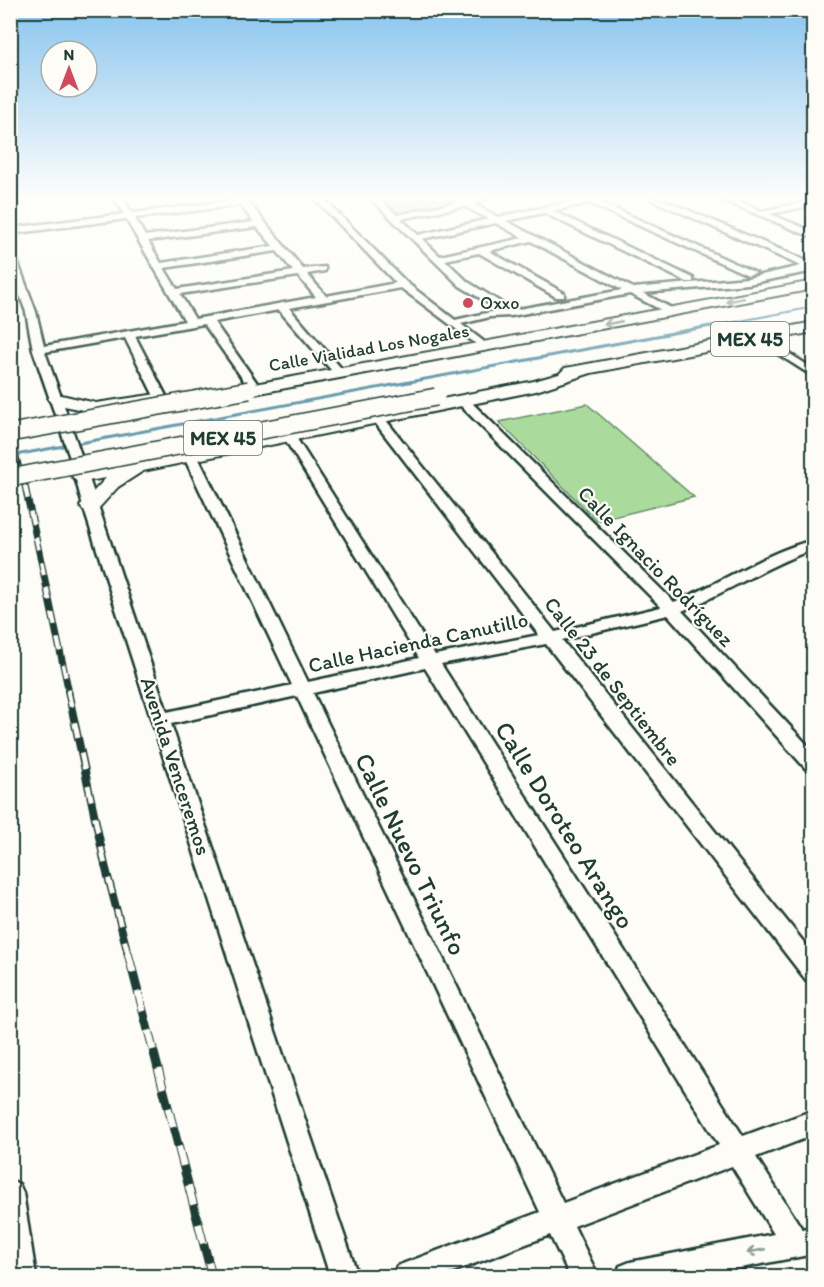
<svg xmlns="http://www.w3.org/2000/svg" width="824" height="1287" viewBox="0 0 824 1287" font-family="Itim,sans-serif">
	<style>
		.green { fill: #abdb9c; stroke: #658c68; stroke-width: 1.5 }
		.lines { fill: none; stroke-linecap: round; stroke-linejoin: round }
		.stream-far1 { stroke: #689cab; stroke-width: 2 }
		.stream { stroke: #689cab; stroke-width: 3 }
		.minor-casing { stroke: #1f3d34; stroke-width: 5 }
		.highway-casing { stroke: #1f3d34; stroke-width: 4 }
		.minor { fill: #fdfcf7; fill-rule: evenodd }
		.highway { fill: #fdfcf7; fill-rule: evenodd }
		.rail-far3-casing { stroke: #1f3d34; stroke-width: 4.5 }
		.rail-far2-casing { stroke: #1f3d34; stroke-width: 7 }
		.rail-far1-casing { stroke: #1f3d34; stroke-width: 8 }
		.rail-casing { stroke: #1f3d34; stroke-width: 9 }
		.rail-far3 { stroke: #fdfcf7; stroke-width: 3; stroke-dasharray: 10; stroke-linecap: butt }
		.rail-far2 { stroke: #fdfcf7; stroke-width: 4.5; stroke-dasharray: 13; stroke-linecap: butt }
		.rail-far1 { stroke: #fdfcf7; stroke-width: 5; stroke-dasharray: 16; stroke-linecap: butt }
		.rail { stroke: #fdfcf7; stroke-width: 7; stroke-dasharray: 20; stroke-linecap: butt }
		.highway-bridge-casing { stroke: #1f3d34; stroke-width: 20; stroke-linecap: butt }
		.highway-bridge { stroke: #fdfcf7; stroke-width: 17 }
		.oneway { stroke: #8e9c96 }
		.poi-dot { fill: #d1495b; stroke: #fdfcf7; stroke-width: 2 }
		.labels { text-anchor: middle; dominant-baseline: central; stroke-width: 4.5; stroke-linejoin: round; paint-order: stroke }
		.far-poi-label { font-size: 18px; fill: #1f3d34; stroke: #fdfcf7; text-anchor: start }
		.far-street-label { font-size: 18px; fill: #1f3d34; stroke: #fdfcf7 }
		.shield { fill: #fdfcf7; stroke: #62766e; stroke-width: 1.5 }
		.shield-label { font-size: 20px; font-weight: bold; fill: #1f3d34 }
		.street-label { font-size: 21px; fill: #1f3d34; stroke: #fdfcf7 }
		.near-street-label { font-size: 26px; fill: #1f3d34; stroke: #fdfcf7 }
	</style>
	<rect width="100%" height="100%" fill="#fdfcf7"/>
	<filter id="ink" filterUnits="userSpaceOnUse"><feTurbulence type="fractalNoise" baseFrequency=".0167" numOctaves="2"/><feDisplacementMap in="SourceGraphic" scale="12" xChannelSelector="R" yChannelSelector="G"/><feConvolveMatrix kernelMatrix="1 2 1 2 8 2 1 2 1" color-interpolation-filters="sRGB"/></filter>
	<g filter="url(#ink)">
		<g class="green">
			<path d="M379,199H448L455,203L394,215Z"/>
			<path d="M587,404L694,497L597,521L499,422Z"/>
		</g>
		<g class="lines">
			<path class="stream-far1" d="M708,327L814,307"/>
			<path class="stream" d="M10,456L716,325"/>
			<defs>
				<g id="minor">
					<path d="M115,199H123L132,213L246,199L303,269L325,267V271L307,274L326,296L396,283L315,199H324L407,283L455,320L500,310L460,286L371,199H380L397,215L457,202L453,199H488L473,204L498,217L582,199H600L598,201L756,273L748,275L589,203L553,211L693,278V282H687L544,213L506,221L633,288L748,278L801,266L650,199H662L814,264V271L748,284L643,293L675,310L676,312L671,315L630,294L511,316L490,317L461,324L483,341L485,343L479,346L401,288L289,308L340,367L342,369L336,372L332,371L279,310L214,322L257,383L251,387L247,385L204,324L135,336L167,398L161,402L155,398L125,338L45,352C88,471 126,592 167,712L292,685L183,455L185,452H195L197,455L308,682L419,658L283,436L285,433L289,432L295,436L435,655L539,635L373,420L371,417L373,414H381L555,632L661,607L459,404V398H467L674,602C721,584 765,552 814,540V549C768,565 727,592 682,611L814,752V772L807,770L668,615L562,640L814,955V983L806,980L546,644L441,664L743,1136L814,1110V1135L756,1157L802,1229L814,1226V1254L698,1276H616L620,1266L630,1262L774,1234L732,1166L574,1226L598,1276H570L550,1235L442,1276H393L397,1266L540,1212L297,696L171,724L358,1276H330L83,506L70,458L33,350L26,312L10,269V252L15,255L36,312L44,346L185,321L126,219L10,234V228L124,214ZM241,205L253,222L145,236L135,218ZM464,206L489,219L418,235L401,219ZM496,223L523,238L440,256L422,239ZM257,227L273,246L161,263L148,241ZM531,241L622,290L513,310L468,282L445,260L479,253L556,297H564V293L489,251ZM277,251L293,271L177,289L164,268ZM298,276L316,297L195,319L180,294ZM425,668L719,1145L563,1203L313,693Z"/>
					<path d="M720,199H733L762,211L814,200V205L770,214L814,232V238Z"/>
					<path d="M758,334L814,369V377L754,339V335Z"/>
					<path d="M10,1180L19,1184L23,1193L36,1276H10Z"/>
				</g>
				<g id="highway">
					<path d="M814,281V289L249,395L243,394L240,390L243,386L249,385Z"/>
					<path d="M814,322V332L591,373L536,391L143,471L118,487L97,510H83L80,506L106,478L82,482L75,480L72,476L75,472L82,470L534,381L559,374L565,368L571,367Z"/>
					<path d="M57,394L96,403L157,394L163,395L166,399L163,403L157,404L96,413L51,403L48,399L51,395Z"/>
				</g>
			</defs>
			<use href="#minor" class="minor-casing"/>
			<use href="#highway" class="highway-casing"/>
			<use href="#minor" class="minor"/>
			<use href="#highway" class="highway"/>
			<defs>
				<path id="rail-far3" d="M10,427L25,488"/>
				<path id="rail-far2" d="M25,486L69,693"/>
				<path id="rail-far1" d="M68,691L105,865L128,954"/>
				<path id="rail" d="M128,953L212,1276"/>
			</defs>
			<use href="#rail-far3" class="rail-far3-casing"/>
			<use href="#rail-far2" class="rail-far2-casing"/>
			<use href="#rail-far1" class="rail-far1-casing"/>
			<use href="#rail" class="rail-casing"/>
			<use href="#rail-far3" class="rail-far3"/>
			<use href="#rail-far2" class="rail-far2"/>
			<use href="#rail-far1" class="rail-far1"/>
			<use href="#rail" class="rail"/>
			<defs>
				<g id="highway-bridge">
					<path d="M10,433L249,390"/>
					<path d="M10,478L436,397"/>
				</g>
			</defs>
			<use href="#highway-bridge" class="highway-bridge-casing"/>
			<use href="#highway-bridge" class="highway-bridge"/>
		</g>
		<defs><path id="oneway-shaft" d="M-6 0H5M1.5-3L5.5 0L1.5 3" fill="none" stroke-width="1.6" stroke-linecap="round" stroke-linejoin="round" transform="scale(1.5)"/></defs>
		<g class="oneway">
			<use href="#oneway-shaft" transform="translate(735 300) rotate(169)"/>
			<use href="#oneway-shaft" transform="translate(613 323) rotate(169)"/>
			<use href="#oneway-shaft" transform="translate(756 1251) rotate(169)"/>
		</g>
	</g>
	<linearGradient id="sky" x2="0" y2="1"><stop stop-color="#88c4ef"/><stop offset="0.52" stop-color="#fefefb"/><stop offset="1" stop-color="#fefefb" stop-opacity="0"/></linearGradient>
	<rect width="824" height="380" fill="url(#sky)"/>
	<circle class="poi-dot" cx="468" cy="303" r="6"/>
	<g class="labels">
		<g class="far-poi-label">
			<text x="480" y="303">Oxxo</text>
		</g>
		<g class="far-street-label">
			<text transform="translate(369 348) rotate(-10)">Calle Vialidad Los Nogales</text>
		</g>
		<g class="shield">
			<rect x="711" y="322" width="78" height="34" rx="4.5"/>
			<rect x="184" y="421" width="78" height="34" rx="4.5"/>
		</g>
		<g class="shield-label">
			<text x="750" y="339">MEX 45</text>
			<text x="223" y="438">MEX 45</text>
		</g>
		<g class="street-label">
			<text transform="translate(656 566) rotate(46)">Calle Ignacio Rodríguez</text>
			<text transform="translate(418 642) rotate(-12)">Calle Hacienda Canutillo</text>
			<text transform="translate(613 681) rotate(52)">Calle 23 de Septiembre</text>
			<text transform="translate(176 766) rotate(72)">Avenida Venceremos</text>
		</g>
		<g class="near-street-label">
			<text transform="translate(565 825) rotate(58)">Calle Doroteo Arango</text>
			<text transform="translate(411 854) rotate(64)">Calle Nuevo Triunfo</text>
		</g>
	</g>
	<rect width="824" height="1287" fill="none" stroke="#fdfcf7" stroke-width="36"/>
	<rect x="18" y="18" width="788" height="1251" fill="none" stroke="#1f3d34" stroke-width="2" filter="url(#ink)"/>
	<g transform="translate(69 69)"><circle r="28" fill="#fdfcf7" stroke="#a4b0a9" stroke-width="1.5"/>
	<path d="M0-4.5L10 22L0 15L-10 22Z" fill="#d1495b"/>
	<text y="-9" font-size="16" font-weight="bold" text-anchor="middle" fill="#1f3d34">N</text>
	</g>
</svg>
